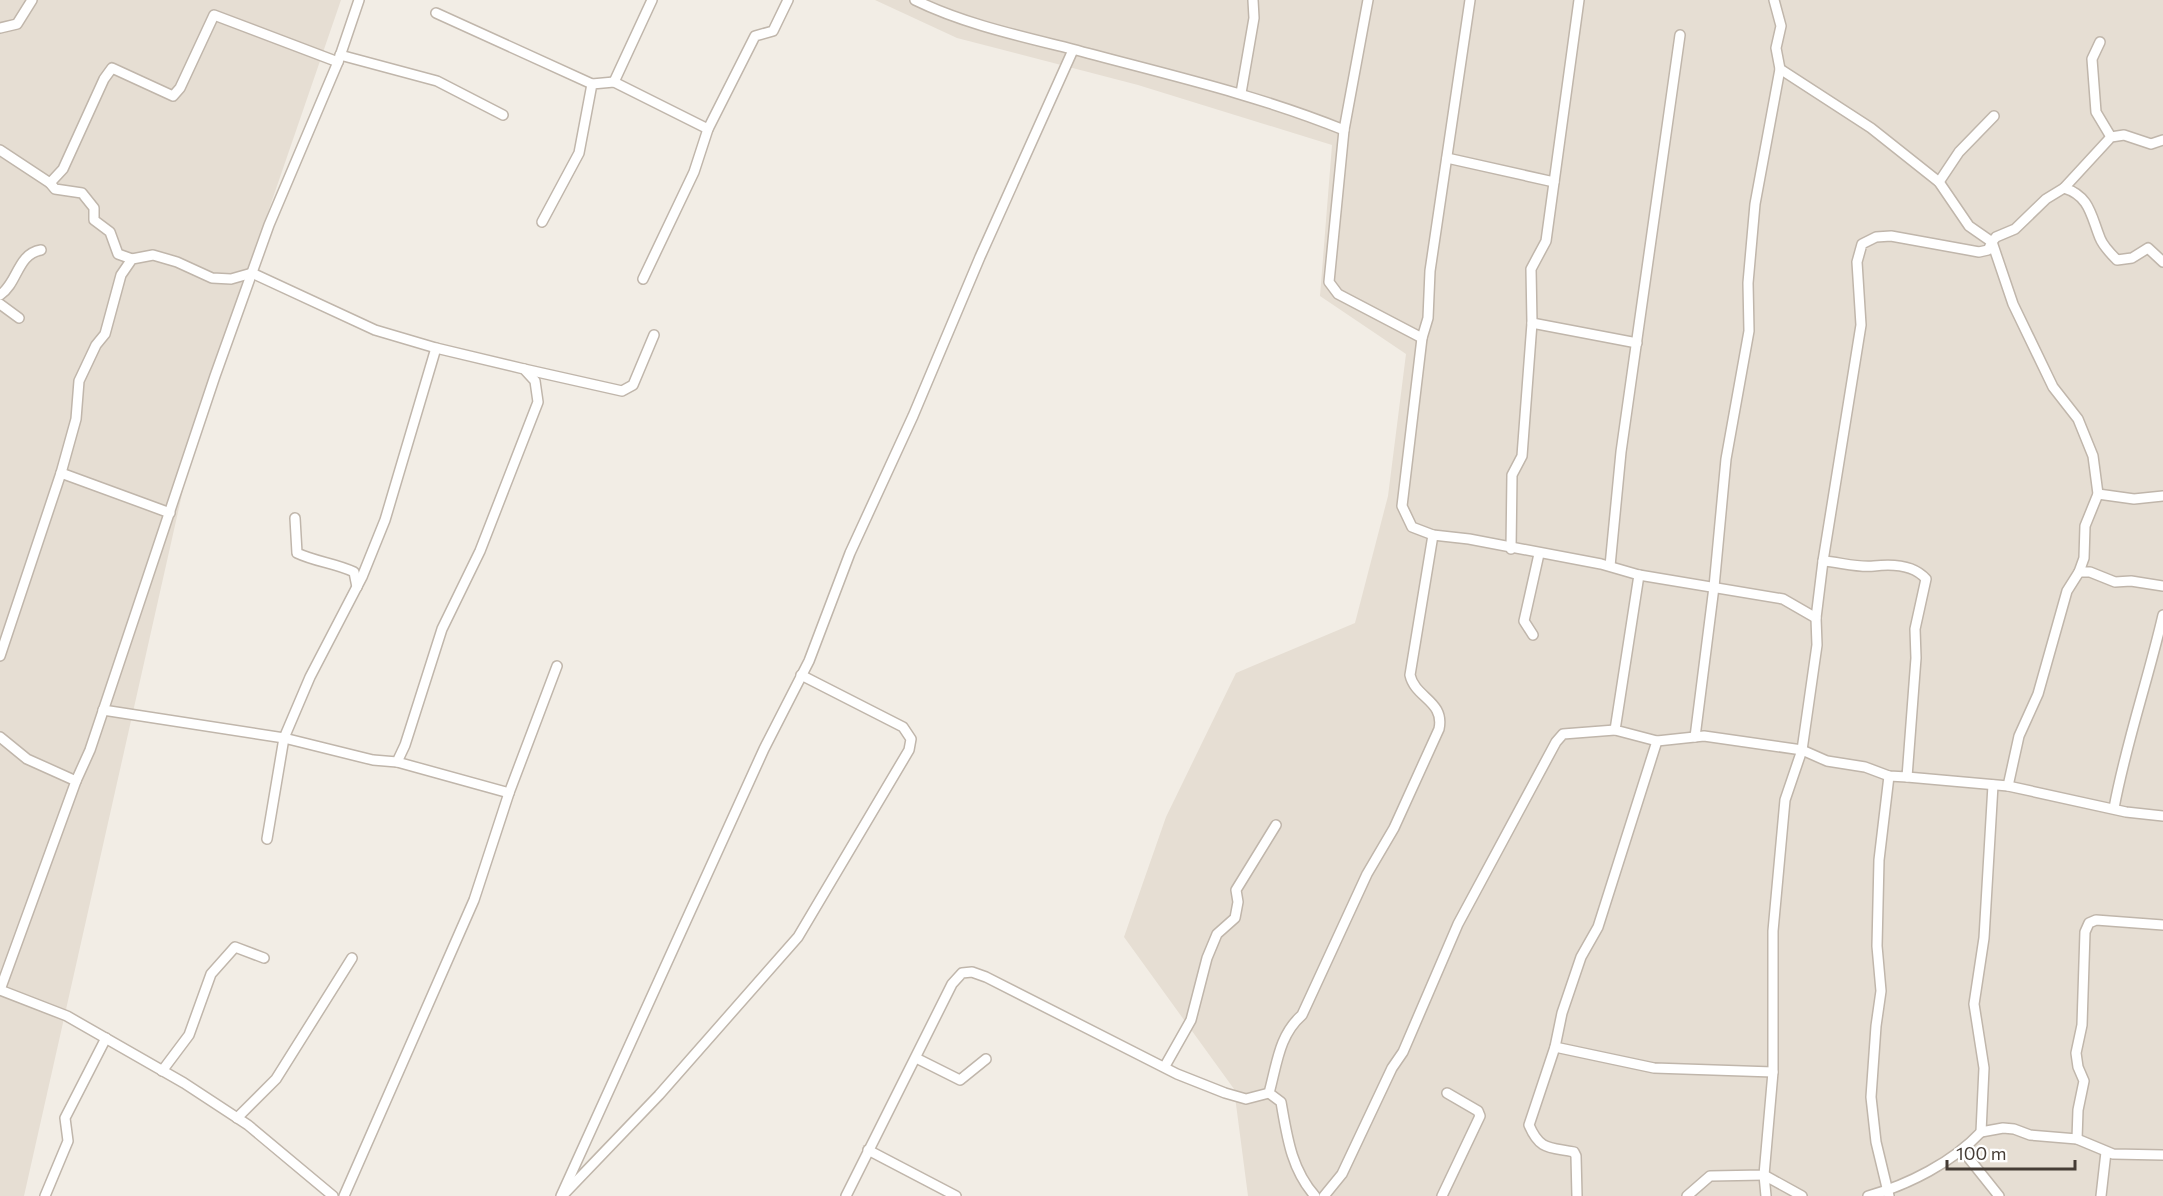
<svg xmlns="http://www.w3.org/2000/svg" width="2163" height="1196" viewBox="0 0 2163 1196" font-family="Commissioner,sans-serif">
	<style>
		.residential { fill: #e6ded3 }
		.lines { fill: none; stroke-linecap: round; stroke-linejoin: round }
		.street-casing { stroke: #c0b6ab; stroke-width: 12 }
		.street { stroke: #fff; stroke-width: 9 }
	</style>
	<rect width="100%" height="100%" fill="#f2ede5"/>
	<g class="residential">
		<path d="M0,0H341L203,401L24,1196H0Z"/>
		<path d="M875,0H2163V1196H1248L1234,1089L1124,937L1166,817L1236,673L1355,623L1388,496L1406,354L1320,296L1332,145L1138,85L957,38Z"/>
	</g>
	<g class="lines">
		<defs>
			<g id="street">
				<path d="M915,0C964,24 1020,36 1072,49C1165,74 1255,94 1344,130"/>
				<path d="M1368,0L1344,130L1329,282L1338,294L1422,338"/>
				<path d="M1470,0L1430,271L1428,318L1422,338L1402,506L1412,527L1433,535L1469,539L1601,564L1639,575L1783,599L1816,618"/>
				<path d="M436,13L592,84"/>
				<path d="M0,28L17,24L32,0"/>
				<path d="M2100,42L2092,59L2096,112L2111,137"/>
				<path d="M340,55L437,81L503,115"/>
				<path d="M1780,69L1871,128L1939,182L1969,226L1992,242L1996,237L2015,229L2046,199L2064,188L2111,137L2124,135L2151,144L2163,140"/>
				<path d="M614,82L652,0"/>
				<path d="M1241,93L1254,18L1253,0"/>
				<path d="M0,150L50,183L63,169L104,79L112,68L173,96L180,88L214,15L338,62"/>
				<path d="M1447,158L1554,182"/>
				<path d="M1939,182L1959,152L1994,116"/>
				<path d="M50,183L55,189L82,193L94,208V220L110,232L118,254L132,259"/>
				<path d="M2064,188C2090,196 2091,216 2100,238C2103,246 2112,255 2117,260L2132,258L2148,248L2163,262"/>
				<path d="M542,222L579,153L592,84L614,82L708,129"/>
				<path d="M643,279L694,172L708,129L755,36L773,31L788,0"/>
				<path d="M0,295C18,283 17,254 41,250"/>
				<path d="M0,304L19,318"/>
				<path d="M1532,323L1637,343"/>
				<path d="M524,369L622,391L633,385L654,335"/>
				<path d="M61,473L170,513"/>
				<path d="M2098,494L2134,499L2163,496"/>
				<path d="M295,518L297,553C316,562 335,563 354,572L357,587"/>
				<path d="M1511,549L1512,475L1522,456L1532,323L1531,269L1546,241L1579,0"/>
				<path d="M1610,566L1621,452L1680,35"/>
				<path d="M1639,575L1615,730L1657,741L1704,736L1802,750L1827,761L1865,767L1889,776L1907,777L1916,658L1915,629L1926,579C1913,564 1891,564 1874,566C1858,568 1839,562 1823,561"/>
				<path d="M1533,635L1524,621L1539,554"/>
				<path d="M0,656L61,473L76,419L79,381L96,345L105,334L121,275L132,259L153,255L177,262L212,278L231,279L252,273L375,330L436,348L524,369L535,381L538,402L480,551L442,629L405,745L397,762L373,760L284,738L103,710"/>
				<path d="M0,737L27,759L76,781"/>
				<path d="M1695,737L1714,587L1726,459L1749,331L1748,283L1755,204L1780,69L1776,48L1781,26L1774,0"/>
				<path d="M397,762L509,793L557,666"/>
				<path d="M1907,777L2008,786L2126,812L2163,816"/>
				<path d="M1993,785L1984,938L1974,1004L1984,1068L1981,1132L2003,1128L2014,1129L2030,1135L2077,1139L2113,1154L2163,1155"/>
				<path d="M2008,786L2019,736L2038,694L2067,591L2079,572"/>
				<path d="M2114,808C2126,743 2148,680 2163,615"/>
				<path d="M267,839L284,738L310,677L362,577L385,520L436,348"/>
				<path d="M0,990L76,781L90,750L215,376L269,225L338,62L359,0"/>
				<path d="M0,990L67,1016L184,1083L248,1125L333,1196"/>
				<path d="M1555,1047L1654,1068L1773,1072"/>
				<path d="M916,1058L960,1080L986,1059"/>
				<path d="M1165,1066L1191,1020L1207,958L1217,934L1235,918L1238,902L1236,890L1276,825"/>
				<path d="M162,1071L189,1035L211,974L235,947L264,958"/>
				<path d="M1269,1093L1281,1102C1287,1136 1291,1169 1315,1196"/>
				<path d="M237,1118L276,1079L352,958"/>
				<path d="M2077,1139L2078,1110L2084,1081L2078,1067L2076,1053L2082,1025L2085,932L2089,923L2096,920L2163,925"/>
				<path d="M868,1150L956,1196"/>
				<path d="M1963,1151L1999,1196"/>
				<path d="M565,1193L659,1095L798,937L909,750L911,739L903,727L801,675"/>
				<path d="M45,1196L68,1141L65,1118L106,1038"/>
				<path d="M344,1196L474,900L509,793"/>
				<path d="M561,1196L764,749L809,661L850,553L913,416L980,257L1073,50"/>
				<path d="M846,1196L952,984L962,973L972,972L986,977L1177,1074L1225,1093L1246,1099L1269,1093C1277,1064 1279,1035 1302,1015L1367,874L1394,828L1439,729C1445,701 1415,698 1410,675L1433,535"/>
				<path d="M1324,1196L1342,1174L1392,1068L1403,1052L1458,924L1556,742L1563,734L1615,730"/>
				<path d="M1442,1196L1480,1116L1478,1111L1447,1093"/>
				<path d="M1577,1196L1576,1156L1574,1152C1550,1147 1540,1151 1529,1125L1555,1047L1562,1013L1581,957L1598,927L1657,741"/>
				<path d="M1687,1196L1710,1176L1764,1175L1773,1072V931L1785,800L1802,750L1817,645L1816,618L1823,561L1861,325L1857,262L1862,244L1876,237L1891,236L1979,252L1988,250L1992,242L2013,304L2053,387L2078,419L2093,456L2098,494L2085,526L2084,558L2079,572H2090L2115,582L2131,581L2163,586"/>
				<path d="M1766,1196L1764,1175L1802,1196"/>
				<path d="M1868,1196C1908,1185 1953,1162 1981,1132"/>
				<path d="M1889,1196L1876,1142L1871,1097L1876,1026L1881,991L1877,946L1879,860L1889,776"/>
				<path d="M2101,1196L2106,1152"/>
			</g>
		</defs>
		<use href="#street" class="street-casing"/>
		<use href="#street" class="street"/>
	</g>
	<path d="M1947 1160v9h128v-9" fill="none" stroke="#453c35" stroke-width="3"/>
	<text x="1956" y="1160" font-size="18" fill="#453c35" stroke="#ffffff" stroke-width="4.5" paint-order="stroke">100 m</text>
</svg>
